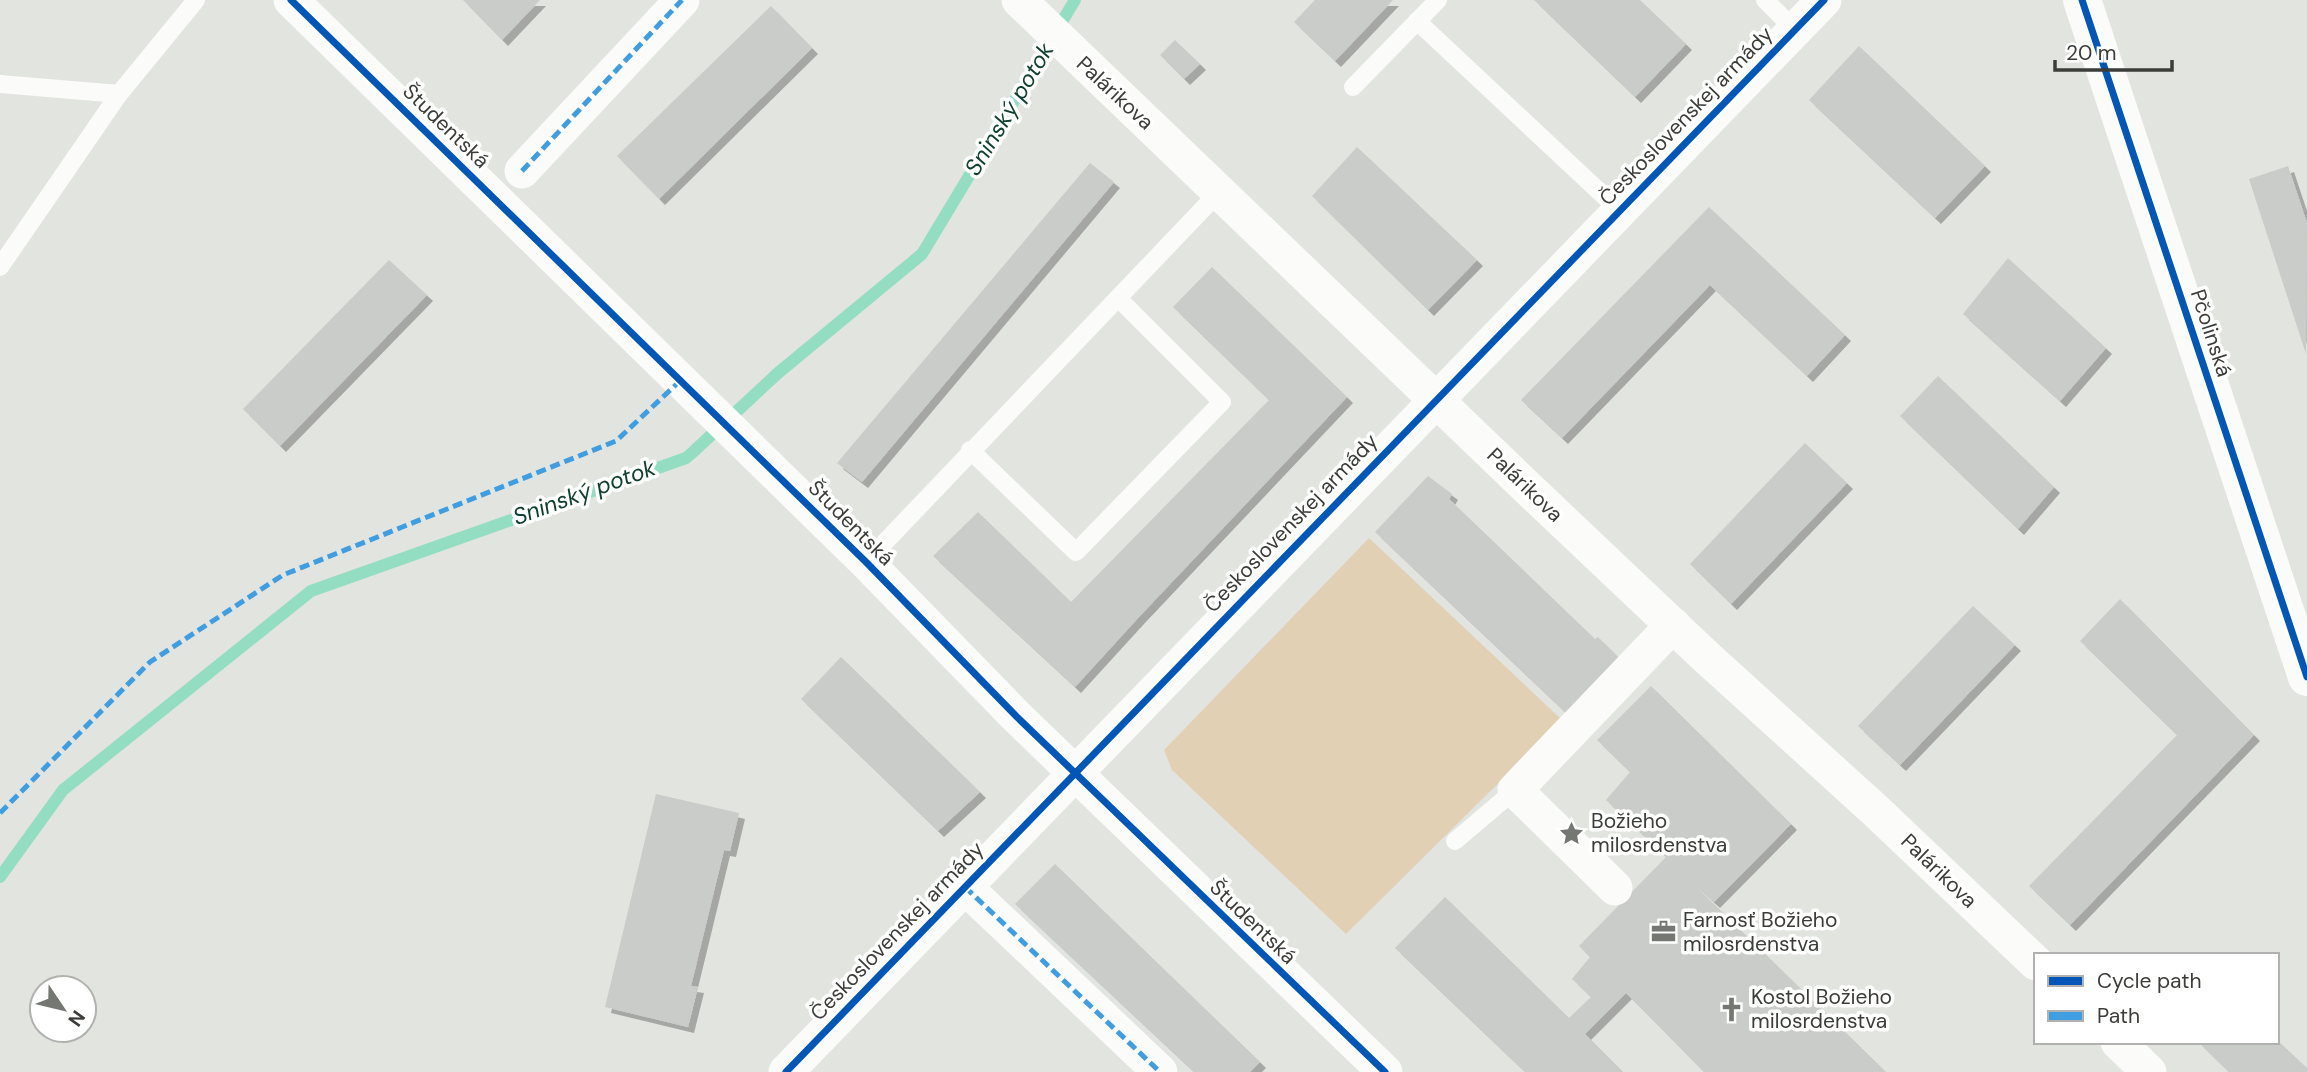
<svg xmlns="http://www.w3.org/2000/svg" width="2307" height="1072" viewBox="0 0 2307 1072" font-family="'DM Sans',sans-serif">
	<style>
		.green { fill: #e1d0b4 }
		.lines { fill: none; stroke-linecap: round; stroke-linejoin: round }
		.stream { stroke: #93ddc2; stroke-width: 12 }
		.building { fill: #c9ccc8; filter: url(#shadow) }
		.lane { stroke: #fbfbfa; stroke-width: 18 }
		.street { stroke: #fbfbfa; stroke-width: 35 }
		.secondary { stroke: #fbfbfa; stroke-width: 38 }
		.quiet { stroke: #3f9ee2; stroke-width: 5; stroke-dasharray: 10 5; stroke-linecap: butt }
		.cycleway-casing { stroke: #fff; stroke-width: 11 }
		.cycleway { stroke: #0057b8; stroke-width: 7 }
		.labels { text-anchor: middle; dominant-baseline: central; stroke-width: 7; stroke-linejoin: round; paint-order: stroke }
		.street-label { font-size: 21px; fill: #3b3d39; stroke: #fff }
		.poi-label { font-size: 21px; fill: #3b3d39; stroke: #fff; text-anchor: start }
		.water-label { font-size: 23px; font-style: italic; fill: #114031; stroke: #fff }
	</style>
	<defs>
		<filter id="shadow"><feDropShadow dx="6" dy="6" stdDeviation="0" flood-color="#0004"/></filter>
	</defs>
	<rect width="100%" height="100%" fill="#e2e4df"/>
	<path class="green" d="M1369,538L1562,720L1346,934L1172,770L1164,750Z"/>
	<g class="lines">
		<path class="stream" d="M0,877L63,790L311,591L686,458L693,452L778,373L922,254L1075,0"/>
	</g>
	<g class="building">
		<path d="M463,0H540L502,40Z"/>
		<path d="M1315,0H1393L1335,61L1294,22Z"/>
		<path d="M1534,0H1640L1686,44L1635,97Z"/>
		<path d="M771,6L812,48L659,199L617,156Z"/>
		<path d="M1175,40L1200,64L1184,79L1160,55Z"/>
		<path d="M1859,46L1985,166L1935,218L1809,100Z"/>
		<path d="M1357,147L1477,260L1428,310L1312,196Z"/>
		<path d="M1090,163L1114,182L862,482L837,463Z"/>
		<path d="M2288,166L2307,223L2306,354L2249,179Z"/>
		<path d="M1709,207L1845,335L1807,376L1710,285L1562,438L1521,400Z"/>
		<path d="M2008,258L2106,348L2060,401L1963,314Z"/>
		<path d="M389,260L427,295L280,446L243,409Z"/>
		<path d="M1212,267L1347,397L1138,618L1075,687L933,556L978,512L1071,602L1269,400L1173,307Z"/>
		<path d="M1938,376L2054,487L2018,529L1900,416Z"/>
		<path d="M1805,443L1847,483L1731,604L1690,564Z"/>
		<path d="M1428,476L1452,494L1449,499L1595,639L1598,637L1618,657L1565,712L1375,532Z"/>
		<path d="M2120,599L2254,735L2070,925L2029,886L2177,735L2080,641Z"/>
		<path d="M1973,606L2015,645L1900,765L1858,726Z"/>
		<path d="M841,657L980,792L938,831L801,699Z"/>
		<path d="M1651,686L1791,824L1714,902L1682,873L1886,1072H1704L1626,993L1585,1034L1623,1072H1525L1395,948L1445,897L1569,1018L1591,997L1572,979L1590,957L1579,946L1666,857L1606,800L1630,772L1597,740Z"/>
		<path d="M656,794L739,813L730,851L724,850L691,986L698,987L688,1027L605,1007Z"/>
		<path d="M1055,864L1260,1062L1250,1072H1194L1015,904Z"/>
		<path d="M2277,1040L2307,1068V1072H2229L2198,1042H2277Z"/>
	</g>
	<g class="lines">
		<g class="lane">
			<path d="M1765,0L1795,30"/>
			<path d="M1417,21L1619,210"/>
			<path d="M0,84L119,94L196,0"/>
			<path d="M1353,87L1438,0"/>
			<path d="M0,267L119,94"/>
			<path d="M970,450L1076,552L1222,402L1118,298"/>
			<path d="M866,562L1220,191"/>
			<path d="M1455,841L1515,790"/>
		</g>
		<g class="street">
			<path d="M291,0L866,562L1017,717L1385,1072"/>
			<path d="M1019,0L1534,494L1703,654L1876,811L2036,963"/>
			<path d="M522,171L682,0"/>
			<path d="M965,887L1160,1072"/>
			<path d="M1615,888L1515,790L1673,625"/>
			<path d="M2118,1042L2149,1072"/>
			<path d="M786,1072L1824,0"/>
		</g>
		<path class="secondary" d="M2082,0L2307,677"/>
		<g class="quiet">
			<path d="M522,171L682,0"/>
			<path d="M0,813L150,662L283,575L616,441L681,380"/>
			<path d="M965,887L1160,1072"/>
		</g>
		<defs>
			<g id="cycleway">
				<path d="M291,0L866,562L1017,717L1385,1072"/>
				<path d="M2082,0L2307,677"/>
				<path d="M786,1072L1824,0"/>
			</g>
		</defs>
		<use href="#cycleway" class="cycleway-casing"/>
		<use href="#cycleway" class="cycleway"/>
	</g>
	<defs>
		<symbol id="sight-bare" viewBox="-9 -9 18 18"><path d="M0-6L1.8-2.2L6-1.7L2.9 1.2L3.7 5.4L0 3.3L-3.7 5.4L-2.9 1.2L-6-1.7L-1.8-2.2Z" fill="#757773" stroke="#fff" stroke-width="2.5" paint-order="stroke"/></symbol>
		<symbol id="office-bare" viewBox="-9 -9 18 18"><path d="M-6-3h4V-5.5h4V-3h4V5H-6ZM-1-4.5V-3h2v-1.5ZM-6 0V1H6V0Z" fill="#757773" stroke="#fff" stroke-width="2.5" paint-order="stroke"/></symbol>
		<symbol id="church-bare" viewBox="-9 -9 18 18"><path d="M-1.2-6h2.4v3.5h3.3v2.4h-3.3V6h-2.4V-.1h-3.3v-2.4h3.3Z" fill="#757773" stroke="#fff" stroke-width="2.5" paint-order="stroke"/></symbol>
	</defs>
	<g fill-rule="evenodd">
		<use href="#sight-bare" x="1554" y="816" width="35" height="35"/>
		<use href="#office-bare" x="1646" y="914" width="35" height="35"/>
		<use href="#church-bare" x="1714" y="992" width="35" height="35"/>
	</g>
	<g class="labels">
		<g class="street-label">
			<text transform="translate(1115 93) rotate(43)">Palárikova</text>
			<text transform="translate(1686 116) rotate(-46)">Československej armády</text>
			<text transform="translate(446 126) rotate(44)">Študentská</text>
			<text transform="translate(2211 333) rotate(72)">Pčolinská</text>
			<text transform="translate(1525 485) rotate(44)">Palárikova</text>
			<text transform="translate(851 523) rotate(45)">Študentská</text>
			<text transform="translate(1291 523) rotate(-46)">Československej armády</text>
			<text transform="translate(1939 871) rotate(44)">Palárikova</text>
			<text transform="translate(1253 922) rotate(44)">Študentská</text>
			<text transform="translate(897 931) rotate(-46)">Československej armády</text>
		</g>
		<g class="poi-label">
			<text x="1591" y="821">Božieho<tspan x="1591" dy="24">milosrdenstva</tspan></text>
			<text x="1683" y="920">Farnosť Božieho<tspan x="1683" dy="24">milosrdenstva</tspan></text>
			<text x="1751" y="997">Kostol Božieho<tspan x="1751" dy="24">milosrdenstva</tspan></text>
		</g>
		<g class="water-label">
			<text transform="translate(1009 109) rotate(-59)">Sninský potok</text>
			<text transform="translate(584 492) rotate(-20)">Sninský potok</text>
		</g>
	</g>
	<rect x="2034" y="953" width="245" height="91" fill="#ffffff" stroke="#b1b1b0" stroke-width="2"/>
	<rect x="2048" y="976" width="35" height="10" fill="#0057b8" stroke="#b1b1b0" stroke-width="2"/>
	<text x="2097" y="988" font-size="21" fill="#3b3d39">Cycle path</text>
	<rect x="2048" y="1011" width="35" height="10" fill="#3f9ee2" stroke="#b1b1b0" stroke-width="2"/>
	<text x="2097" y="1023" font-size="21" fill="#3b3d39">Path</text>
	<g transform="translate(63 1009) rotate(125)"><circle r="33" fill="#ffffff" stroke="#b1b1b0" stroke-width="2"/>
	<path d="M0-5L12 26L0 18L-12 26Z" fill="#757773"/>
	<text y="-10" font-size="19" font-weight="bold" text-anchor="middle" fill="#3b3d39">N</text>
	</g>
	<path d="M2055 60v10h117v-10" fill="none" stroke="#3b3d39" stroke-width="3.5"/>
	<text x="2066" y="60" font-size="21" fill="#3b3d39" stroke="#ffffff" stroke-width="5" paint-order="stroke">20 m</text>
</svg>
